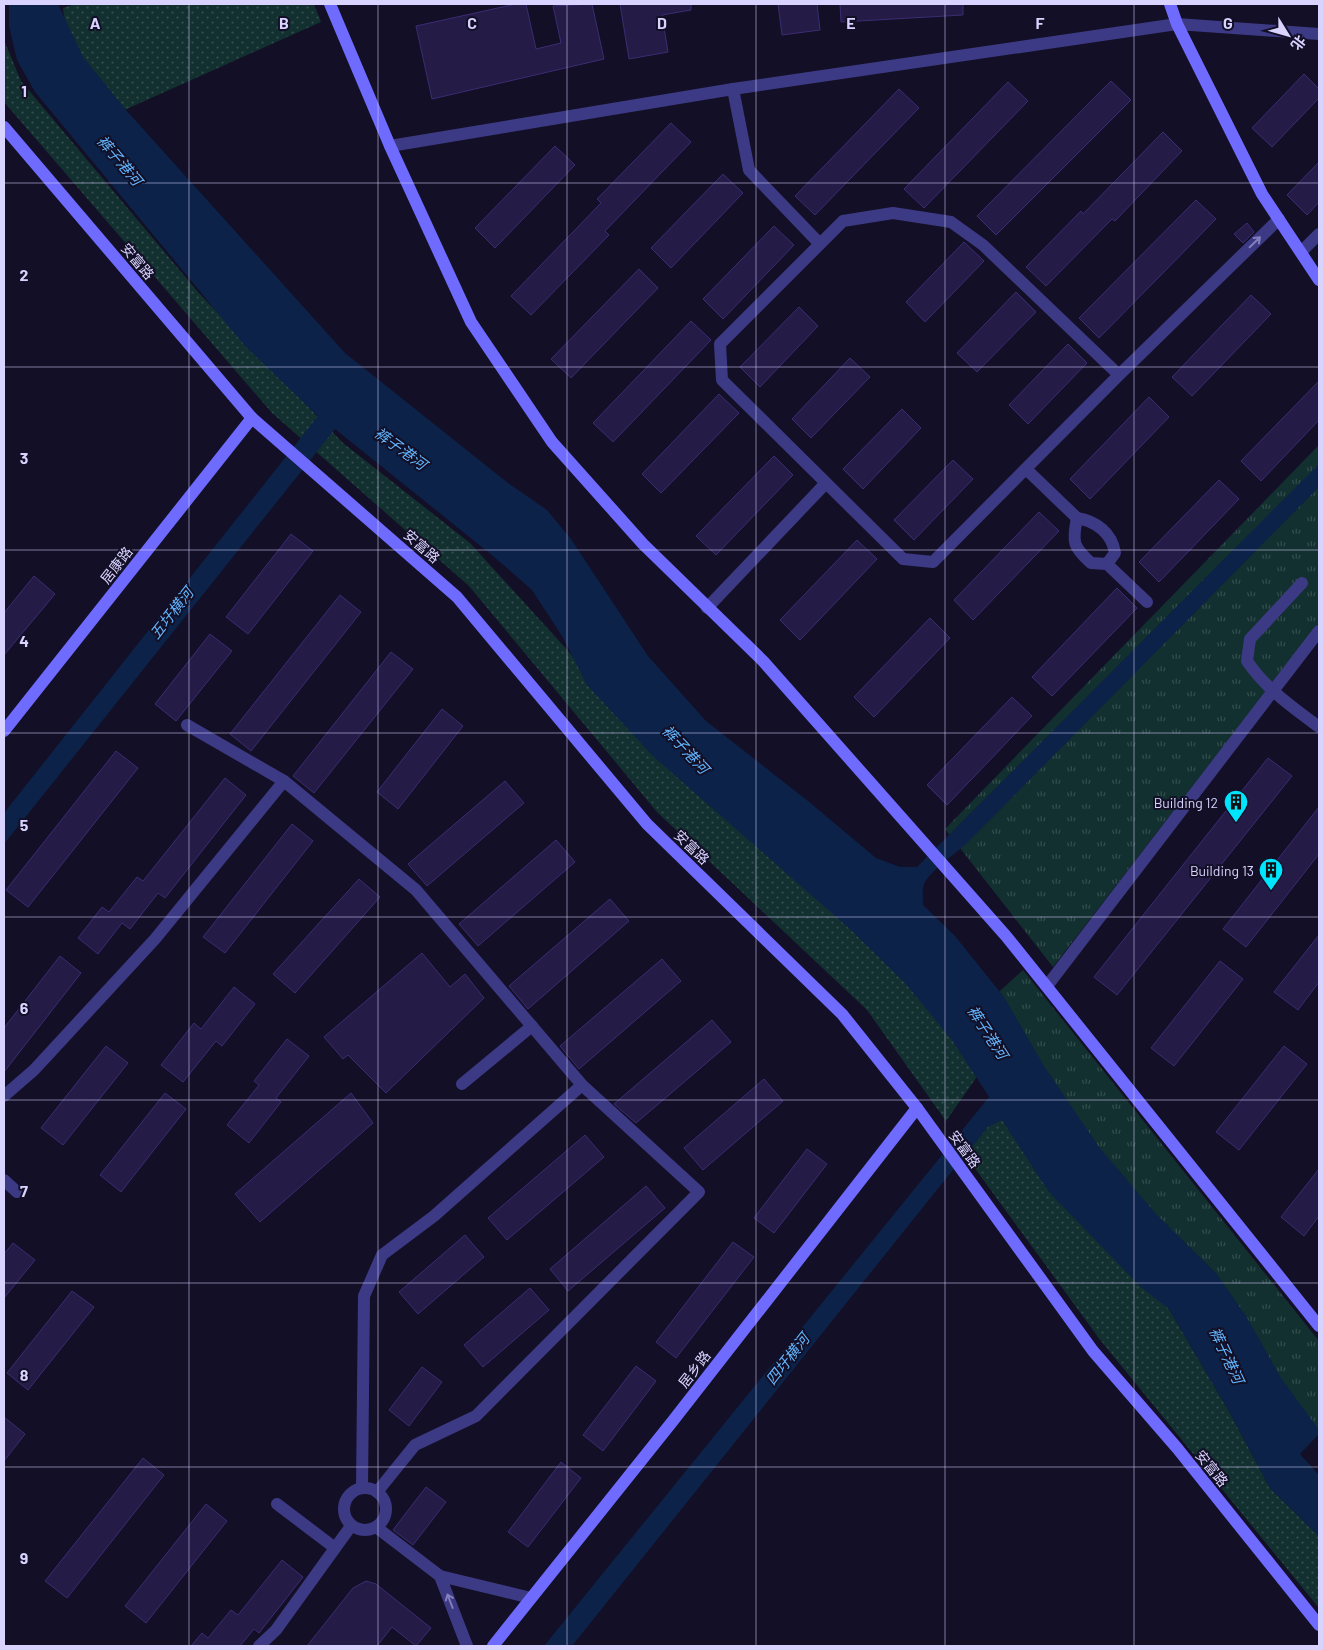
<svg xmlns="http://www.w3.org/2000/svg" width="1323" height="1650" viewBox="0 0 1323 1650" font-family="Barlow,'Noto Sans SC',sans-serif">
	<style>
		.grass { fill: url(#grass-dots) }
		.park { fill: url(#park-tufts) }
		.water { fill: #0c2248 }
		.pier { fill: #130f26 }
		.building { fill: #241b47; stroke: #3b2d73 }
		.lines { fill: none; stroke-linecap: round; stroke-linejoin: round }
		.street { stroke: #3d3a85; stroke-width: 12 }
		.secondary { stroke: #6f6bff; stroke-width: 12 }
		.oneway { stroke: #837fbc }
		.grid { fill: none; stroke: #d9d4ff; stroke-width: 1; stroke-opacity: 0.55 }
		.labels { text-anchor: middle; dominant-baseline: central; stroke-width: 4; stroke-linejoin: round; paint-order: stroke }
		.street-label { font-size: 14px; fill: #d9d4ff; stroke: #130f26 }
		.poi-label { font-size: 14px; fill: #d9d4ff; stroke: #130f26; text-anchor: end }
		.water-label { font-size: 15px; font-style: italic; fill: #62b6ff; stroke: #130f26 }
		.grid-label { font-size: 16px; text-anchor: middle; font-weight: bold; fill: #d9d4ff; stroke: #130f26; stroke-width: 4; stroke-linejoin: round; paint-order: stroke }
	</style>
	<defs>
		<pattern id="grass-dots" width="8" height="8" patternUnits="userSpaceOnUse" patternTransform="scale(1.25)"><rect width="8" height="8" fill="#12302f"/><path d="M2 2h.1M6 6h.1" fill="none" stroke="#344d4e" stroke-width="1.8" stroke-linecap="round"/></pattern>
		<pattern id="park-tufts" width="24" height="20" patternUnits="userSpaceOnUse" patternTransform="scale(1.25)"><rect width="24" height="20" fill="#12302f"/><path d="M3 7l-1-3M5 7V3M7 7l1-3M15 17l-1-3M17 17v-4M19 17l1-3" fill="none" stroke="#344d4e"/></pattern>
	</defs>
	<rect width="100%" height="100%" fill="#130f26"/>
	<g class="grass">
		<path d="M75,4H314L321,22L111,116L70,62L63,8Z"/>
		<path d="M4,40L21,81L198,292L343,443L470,543L621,709L871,926L983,1068L946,1121L867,1010L657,812L469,586L272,413L4,102Z"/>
		<path d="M1002,1097L1169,1309L1230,1413L1270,1488L1319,1536V1608L1101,1341L960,1148Z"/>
	</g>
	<g class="park">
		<path d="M1319,445V623L1053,967L945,829Z"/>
		<path d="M1023,970L1319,1341V1475L1103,1168L989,1001Z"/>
	</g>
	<path class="water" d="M9,4H58L83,57L126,110L345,353L508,483L547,510L571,539L648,656L706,721L808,801L876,858L900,867H917L1319,464V487L966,844C955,854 930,871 924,884C922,890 923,898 923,905L955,936L1004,997L1044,1066L1099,1147L1156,1214L1216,1273L1246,1316L1281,1378L1319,1430V1536L1270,1488L1230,1413L1169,1309L1141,1287L1049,1192L1002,1120L988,1127L940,1186L572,1646H544L989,1097L952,1040L905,983L850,929L654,757L587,685L562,636L532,590L493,556L335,429L4,844V813L318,416L246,347L35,92L17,60L9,26Z"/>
	<path class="pier" d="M1319,1434V1475L1300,1454Z"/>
	<g class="building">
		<path d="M516,4H526L536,49L561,43L553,6L592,4L604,59L432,99L416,26Z"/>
		<path d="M620,4H691V10L662,15L668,52L629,59Z"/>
		<path d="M778,4H817L820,30L782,35Z"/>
		<path d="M840,4H963V15L841,22Z"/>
		<path d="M1304,74L1319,89V98L1272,147L1252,128Z"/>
		<path d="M1111,81L1131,100L996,235L977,216Z"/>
		<path d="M1008,82L1028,101L924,208L904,189Z"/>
		<path d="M899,89L919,108L815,215L795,196Z"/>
		<path d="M671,123L691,142L605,231L609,235L531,315L511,296L601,203L597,199Z"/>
		<path d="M1163,132L1182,151L1115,221L1112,219L1046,286L1026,267L1081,211L1083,214Z"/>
		<path d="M555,146L575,165L495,248L475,228Z"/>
		<path d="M1319,162V202L1307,215L1287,195Z"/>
		<path d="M723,174L743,193L671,268L651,248Z"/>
		<path d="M1196,200L1216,219L1099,338L1079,318Z"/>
		<path d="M1247,223L1254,232L1243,243L1234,234Z"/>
		<path d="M774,226L794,245L723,319L703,299Z"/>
		<path d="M964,242L984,261L925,322L906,302Z"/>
		<path d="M639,269L658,288L571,378L551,359Z"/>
		<path d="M1016,292L1036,312L977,372L957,353Z"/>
		<path d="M1251,295L1271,314L1192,396L1172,377Z"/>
		<path d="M799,307L818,326L760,387L740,367Z"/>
		<path d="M691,321L711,340L613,442L593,423Z"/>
		<path d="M1068,344L1087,363L1028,424L1009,405Z"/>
		<path d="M850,358L870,377L811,438L792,419Z"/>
		<path d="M1319,381V420L1261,481L1241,461Z"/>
		<path d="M719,394L739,413L661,493L642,474Z"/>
		<path d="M1149,397L1169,417L1090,499L1070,479Z"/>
		<path d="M902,409L921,428L863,489L843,469Z"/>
		<path d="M774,456L793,475L716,555L696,536Z"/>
		<path d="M953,460L973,479L914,540L894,520Z"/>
		<path d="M1219,480L1239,499L1159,582L1139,562Z"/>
		<path d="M1039,512L1059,531L973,620L954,600Z"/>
		<path d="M291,534L313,551L248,634L226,617Z"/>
		<path d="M857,540L877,559L800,640L780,620Z"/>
		<path d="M34,576L55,594L4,655V613Z"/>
		<path d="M1117,588L1137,608L1052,696L1032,677Z"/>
		<path d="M340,595L361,612L251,751L230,734Z"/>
		<path d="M930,618L950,638L874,717L854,697Z"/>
		<path d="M210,634L232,651L176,721L155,704Z"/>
		<path d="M391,652L413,669L314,793L293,776Z"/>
		<path d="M1012,697L1032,716L947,805L927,785Z"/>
		<path d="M442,709L463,726L398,809L377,792Z"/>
		<path d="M116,751L138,768L28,907L6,890Z"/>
		<path d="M1268,758L1292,776L1117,995L1094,977Z"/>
		<path d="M225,778L246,795L165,898L158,893L130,929L122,923L98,954L78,938L102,907L109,912L137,877L143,881Z"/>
		<path d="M505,781L524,803L427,886L408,864Z"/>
		<path d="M1319,807V854L1246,947L1223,929Z"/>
		<path d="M292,824L313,841L225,953L203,937Z"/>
		<path d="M556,840L575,862L478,946L459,924Z"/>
		<path d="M359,879L380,897L295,993L273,974Z"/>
		<path d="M610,899L629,921L528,1009L509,986Z"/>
		<path d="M1319,935V982L1298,1010L1274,992Z"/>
		<path d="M422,953L450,987L465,974L484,998L386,1093L348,1055L343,1059L324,1037Z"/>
		<path d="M60,956L81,973L4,1072V1028Z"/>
		<path d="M662,959L681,981L579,1069L560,1046Z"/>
		<path d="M1220,961L1243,979L1174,1066L1151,1048Z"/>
		<path d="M234,987L255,1004L222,1046L216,1041L183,1082L161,1065L194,1023L201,1029Z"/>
		<path d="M712,1020L731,1042L636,1123L614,1104Z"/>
		<path d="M287,1039L309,1056L276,1098L281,1102L249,1143L227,1125L259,1085L254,1081Z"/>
		<path d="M106,1046L128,1063L63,1145L41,1128Z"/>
		<path d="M1284,1046L1307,1064L1239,1150L1216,1132Z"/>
		<path d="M764,1079L783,1101L703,1170L684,1148Z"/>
		<path d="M165,1093L186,1109L121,1192L100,1175Z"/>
		<path d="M351,1093L373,1123L260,1222L235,1194Z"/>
		<path d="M585,1135L604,1157L507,1240L488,1218Z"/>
		<path d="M807,1149L827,1164L774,1233L754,1218Z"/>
		<path d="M1319,1169V1216L1304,1236L1281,1217Z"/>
		<path d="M646,1186L665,1208L568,1291L550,1269Z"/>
		<path d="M465,1235L484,1257L418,1314L399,1292Z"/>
		<path d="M733,1242L754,1257L676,1358L656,1342Z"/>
		<path d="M13,1243L35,1260L4,1298V1254Z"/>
		<path d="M530,1288L549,1310L483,1367L464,1345Z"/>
		<path d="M72,1291L94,1307L28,1390L7,1373Z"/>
		<path d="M636,1366L656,1381L603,1451L583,1435Z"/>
		<path d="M422,1367L442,1382L409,1426L389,1410Z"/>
		<path d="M4,1417L25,1434L4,1461Z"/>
		<path d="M143,1458L164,1475L67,1598L45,1581Z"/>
		<path d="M561,1462L581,1478L528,1547L508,1532Z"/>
		<path d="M426,1487L446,1502L413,1545L393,1530Z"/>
		<path d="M206,1504L227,1521L146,1623L125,1606Z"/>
		<path d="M282,1560L303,1577L259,1633L254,1629L240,1646H191L202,1633L208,1638L231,1610L238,1615Z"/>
		<path d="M366,1581L376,1584L431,1628L416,1646L392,1627L377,1646H307L353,1588Z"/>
	</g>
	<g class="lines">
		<g class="street">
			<path d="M733,89L749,170L820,244"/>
			<path d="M390,146L733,89L1177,24L1319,34"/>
			<path d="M1301,252L1319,234"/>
			<path d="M1119,375L983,245L951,222L893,213L843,221L720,344L722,380L903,559L933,562L1119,375L1279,219"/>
			<path d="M1026,469L1077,518"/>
			<path d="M1107,564L1115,553C1112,533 1096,521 1077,518C1072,542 1073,547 1091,563L1107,564L1147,602"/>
			<path d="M1302,583L1250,639L1247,661C1266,689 1292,707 1319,727"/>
			<path d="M707,608L826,483"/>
			<path d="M187,725L284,781L416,890L582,1085L699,1192L476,1416L415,1445L377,1492"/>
			<path d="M1047,986L1319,631"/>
			<path d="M462,1084L532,1026"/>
			<path d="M4,1096L34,1070L155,939L284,781"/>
			<path d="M4,1180L17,1192"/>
			<circle cx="365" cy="1509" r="21"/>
			<path d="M362,1488L364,1296L382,1255L434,1216L582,1085"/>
			<path d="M277,1504L335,1548"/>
			<path d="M376,1527L440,1576"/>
			<path d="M259,1646L276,1630L351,1526"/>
			<path d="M467,1646L440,1576L531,1598"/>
		</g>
		<g class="secondary">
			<path d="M330,4L390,146L471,322L552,442L643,544L763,661L1006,936L1319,1326"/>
			<path d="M1170,4L1177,24L1262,194L1319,280"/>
			<path d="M4,127L252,418L457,597L647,824L842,1014L917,1108L1093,1351L1177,1448L1319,1625"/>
			<path d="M4,731L252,418"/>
			<path d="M493,1646L672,1422L917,1108"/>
		</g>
	</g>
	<defs><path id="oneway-shaft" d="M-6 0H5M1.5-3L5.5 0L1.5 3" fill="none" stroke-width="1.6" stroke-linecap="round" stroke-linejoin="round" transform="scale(1.25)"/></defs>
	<g class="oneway">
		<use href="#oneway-shaft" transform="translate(1255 242) rotate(-44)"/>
		<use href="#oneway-shaft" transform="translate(450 1601) rotate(-111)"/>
	</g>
	<path class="grid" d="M189,4V1646M378,4V1646M567,4V1646M756,4V1646M945,4V1646M1134,4V1646M4,183H1319M4,367H1319M4,550H1319M4,733H1319M4,917H1319M4,1100H1319M4,1283H1319M4,1467H1319"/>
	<defs>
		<symbol id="building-pin" viewBox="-11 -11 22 30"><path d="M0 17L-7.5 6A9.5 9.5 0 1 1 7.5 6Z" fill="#00e5ff" stroke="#130f26"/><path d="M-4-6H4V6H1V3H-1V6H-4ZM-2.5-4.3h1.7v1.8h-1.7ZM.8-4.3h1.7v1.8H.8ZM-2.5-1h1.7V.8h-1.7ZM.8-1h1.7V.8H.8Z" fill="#111"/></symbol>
	</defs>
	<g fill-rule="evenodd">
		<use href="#building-pin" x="1222" y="788" width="28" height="38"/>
		<use href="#building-pin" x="1257" y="856" width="28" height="38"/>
	</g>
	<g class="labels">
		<g class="street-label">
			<text transform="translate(138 261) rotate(50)">安富路</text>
			<text transform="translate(422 546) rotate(41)">安富路</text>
			<text transform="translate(116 565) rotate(-52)">居康路</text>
			<text transform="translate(692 847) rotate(44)">安富路</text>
			<text transform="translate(965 1149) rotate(54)">安富路</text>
			<text transform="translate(694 1369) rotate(-52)">居乡路</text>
			<text transform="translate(1212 1468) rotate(51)">安富路</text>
		</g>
		<g class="poi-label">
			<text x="1218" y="802">Building 12</text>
			<text x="1254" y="870">Building 13</text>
		</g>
		<g class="water-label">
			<text transform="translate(120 160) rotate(50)">裤子港河</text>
			<text transform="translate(401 448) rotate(36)">裤子港河</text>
			<text transform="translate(171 613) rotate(-52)">五圩横河</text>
			<text transform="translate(686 749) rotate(47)">裤子港河</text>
			<text transform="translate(988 1032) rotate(57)">裤子港河</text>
			<text transform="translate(1227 1355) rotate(65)">裤子港河</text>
			<text transform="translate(787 1359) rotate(-52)">四圩横河</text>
		</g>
	</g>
	<g class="grid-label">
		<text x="95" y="29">A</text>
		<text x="284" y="29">B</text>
		<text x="472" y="29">C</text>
		<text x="662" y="29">D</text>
		<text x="851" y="29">E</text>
		<text x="1040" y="29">F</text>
		<text x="1228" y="29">G</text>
		<text x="24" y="97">1</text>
		<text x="24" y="281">2</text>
		<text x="24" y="464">3</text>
		<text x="24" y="647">4</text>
		<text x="24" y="831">5</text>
		<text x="24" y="1014">6</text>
		<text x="24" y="1197">7</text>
		<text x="24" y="1381">8</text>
		<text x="24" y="1564">9</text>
	</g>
	<rect width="1323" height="1650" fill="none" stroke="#d9d4ff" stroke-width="10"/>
	<g transform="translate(1288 35) rotate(127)" stroke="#130f26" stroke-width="4" paint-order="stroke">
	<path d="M0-4L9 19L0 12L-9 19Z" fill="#d9d4ff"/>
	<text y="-8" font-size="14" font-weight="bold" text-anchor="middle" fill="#d9d4ff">北</text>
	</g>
</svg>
